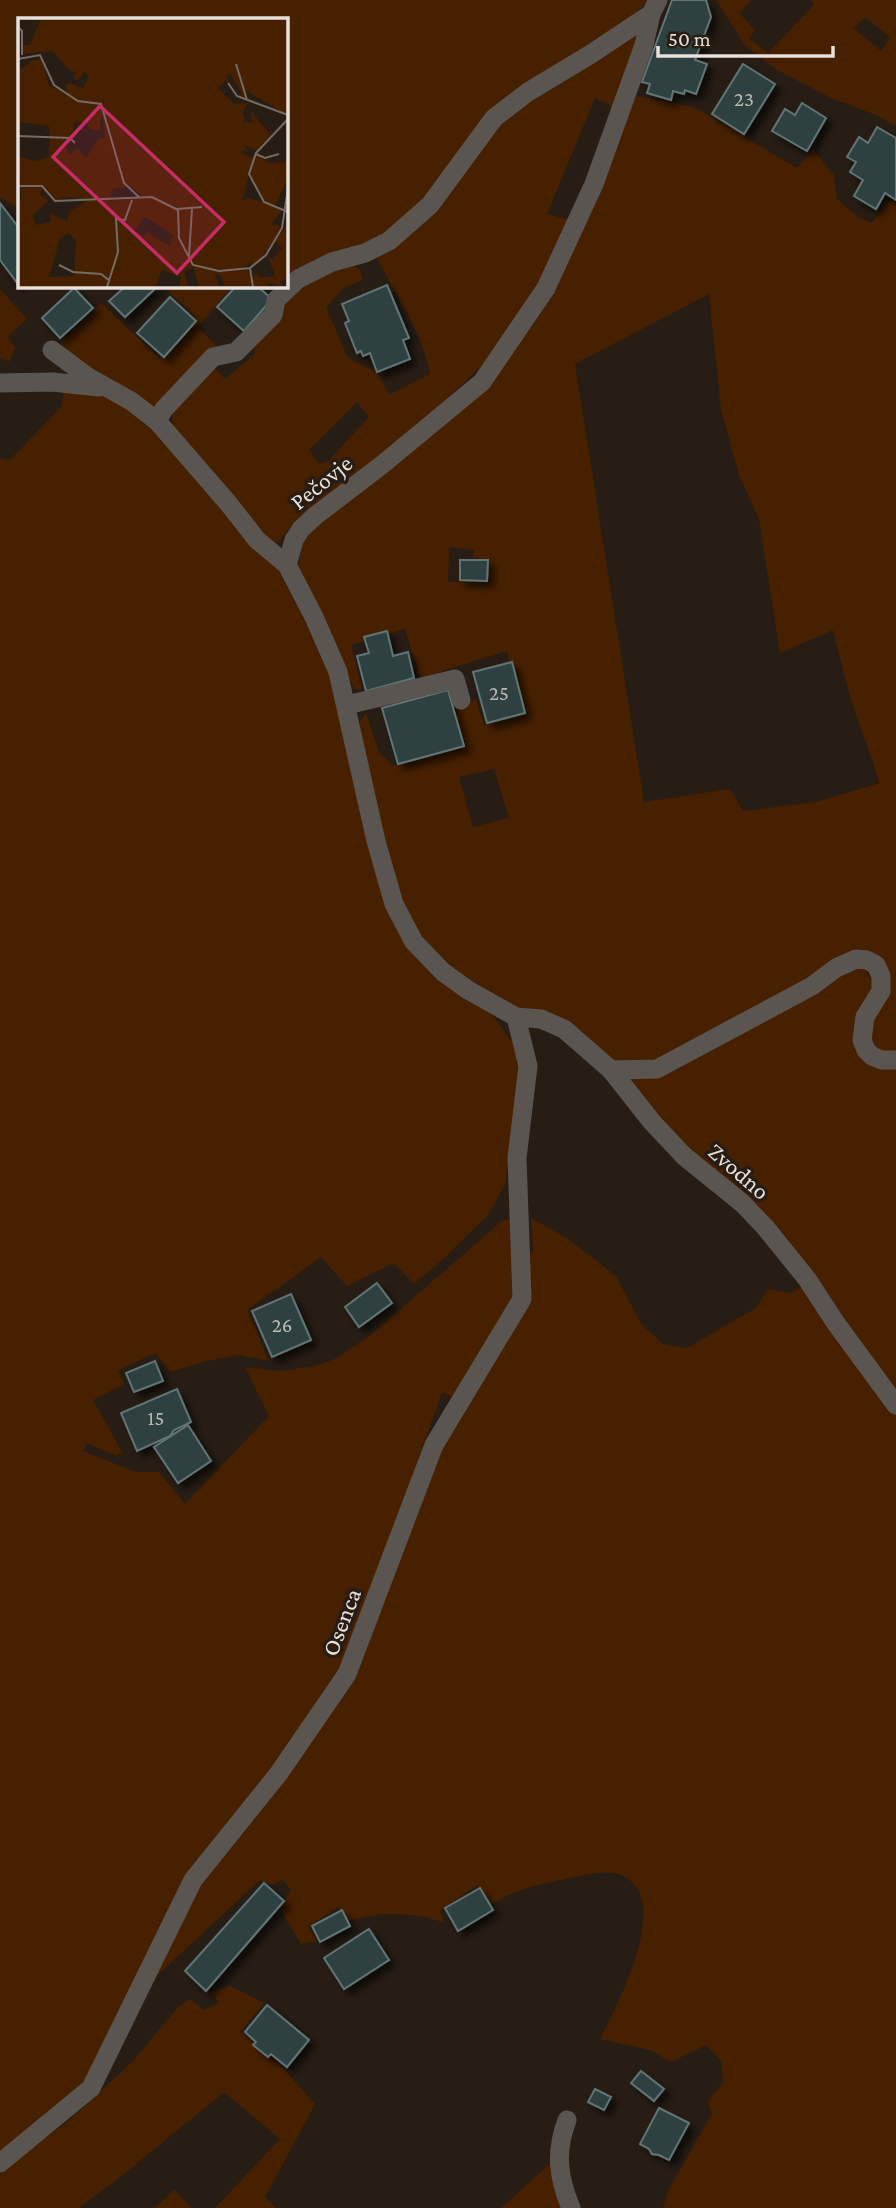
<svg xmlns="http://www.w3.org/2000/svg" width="896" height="2208" viewBox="0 0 896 2208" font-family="'Crimson Pro',serif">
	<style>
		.green { fill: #472000; fill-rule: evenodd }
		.building { fill: #2e3f40; stroke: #617475; stroke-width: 2; filter: url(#shadow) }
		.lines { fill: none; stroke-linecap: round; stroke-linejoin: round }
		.street { stroke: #5b5552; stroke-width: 19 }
		.labels { text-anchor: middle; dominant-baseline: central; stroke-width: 7; stroke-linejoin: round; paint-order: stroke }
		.number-label { font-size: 21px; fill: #bab8b4 }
		.street-label { font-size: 24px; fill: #e8e0db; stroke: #281d15 }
		.inset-road { fill: none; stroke: #756b64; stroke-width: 2 }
		.view { fill: #c62c68; fill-opacity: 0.15; stroke: #c62c68; stroke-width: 3.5 }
		.inset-edge { fill: none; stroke: #e8e0db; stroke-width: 3.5 }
	</style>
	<defs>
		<filter id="shadow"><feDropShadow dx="6" dy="6" stdDeviation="3.5" flood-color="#0009"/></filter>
	</defs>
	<rect width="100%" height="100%" fill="#281d15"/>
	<g class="green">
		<path d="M0,0H649L629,19L524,88L410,216L388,233L285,281V19H19V208L0,197Z"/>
		<path d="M716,0H751L739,13L755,30L749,38L768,53L814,5L811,0H896V126L876,115L831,98L777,70L745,45ZM865,17L890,37L881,51L854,29Z"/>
		<path d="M636,29L640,34L615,107L595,98L547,214L570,220L536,288L483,364L446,400L336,491L299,517L278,542L263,539L176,431L172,419L176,403L212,366L225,379L255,354L252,340L299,283L352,264L360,270L363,280L343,288L326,308L348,358L378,373L389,395L430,374C423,331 394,294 376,255L497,124ZM357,402L369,417L328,461L319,464L309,450Z"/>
		<path d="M635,96L694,107L797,168L813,150L834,175L837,199L855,215L872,223L888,200L896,204V1053C882,1055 875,1047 868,1036L888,974L834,963L651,1065H619L541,1012L508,1005L469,985L424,944L397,895L362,750L360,722L366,713L379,752L393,766L463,745L455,706L476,700L484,725L522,715L507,651L445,670L421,680L405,629L351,645L362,689H354L297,571L305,533L497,376ZM709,294L721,409L739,475L759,519L780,653L833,630L851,700L880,783L816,802L743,811L730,789L644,802L575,364ZM449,547L474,550L473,558L488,559V582H448ZM494,769L509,818L473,827L459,777Z"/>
		<path d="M171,285H233L198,327L217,347L156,409C130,394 77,365 60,342L101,303L160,359L195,317L167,290Z"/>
		<path d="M0,289L27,319L7,337L15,348L9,362L0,357Z"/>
		<path d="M65,388L102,393L149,422L278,570L334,676L395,922L475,1003L493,1016L514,1045L521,1075L520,1104L507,1168L505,1184L489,1214L441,1261L414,1284L394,1263L347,1286L321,1257L247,1310L269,1361L238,1355L207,1361L170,1372L156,1353L118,1370L124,1384L93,1400L122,1452L116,1456L87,1443L83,1451L136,1472H159L185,1504L269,1416L245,1367L278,1371L316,1366L337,1358L372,1334L503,1220H511L520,1260L533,1252L531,1218L568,1239L616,1276L641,1324L663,1344L687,1348L756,1308L768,1289L790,1293L804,1285L896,1413V2208H663L668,2191L712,2114L708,2102L723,2082L721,2060L706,2045L671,2062L650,2050L600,2039C616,2007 666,1913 632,1882C627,1878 620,1873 613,1873C601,1871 587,1875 575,1877C545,1883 514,1889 489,1906L477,1885L440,1911L444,1923C414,1911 379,1912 348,1921L338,1907L308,1927L317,1941L301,1944L280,1909L291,1890L282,1879L273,1885L260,1880L152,1980L97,2068L42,2121L0,2156V458L10,460L61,407ZM442,1392L455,1398L404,1499Z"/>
		<path d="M854,966L864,969L874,983L854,1042L896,1065V1397L821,1290L683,1147L622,1074Z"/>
		<path d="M230,1986L264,2003L240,2032L283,2068L315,2104L265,2197L276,2208H215L280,2139L224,2092L118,2179L78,2208H0V2171L71,2119L133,2061L178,2007L190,1999L204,2010L219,2003L212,1992Z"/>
		<path d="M551,2163C550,2178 556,2195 563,2208H501Z"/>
		<path d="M174,2190L192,2208H155Z"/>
	</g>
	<g class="building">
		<path d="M672,0H706L711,17L695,60L707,64L696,94L685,90L684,94L673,91L671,100L647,93L650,84L642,82Z"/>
		<path d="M743,64L775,84L744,134L712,114Z"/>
		<path d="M802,103L826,118L807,151L772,131L785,109L795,115Z"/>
		<path d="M877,127L896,138V200L885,193L876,209L854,196L863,180L850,172L856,162L847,157L859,137L868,143Z"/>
		<path d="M0,203L19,228L18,284L0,260Z"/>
		<path d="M127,285H159L125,317L109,301Z"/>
		<path d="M237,285H256L272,299L244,331L217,307Z"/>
		<path d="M387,285L409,338L403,340L410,359L377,372L370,353L363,356L361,351L357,353L345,323L349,321L342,304Z"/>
		<path d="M74,288L93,308L60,338L42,318Z"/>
		<path d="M170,297L196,321L164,357L137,333Z"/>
		<path d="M460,560H488L487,581L460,580Z"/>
		<path d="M387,631L393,656L408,652L414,678L366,691L357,656L369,653L364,637Z"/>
		<path d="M512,662L525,713L487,723L473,672Z"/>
		<path d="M448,690L464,746L398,764L382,708Z"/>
		<path d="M377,1283L392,1303L359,1327L345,1307Z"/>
		<path d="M291,1294L311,1340L272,1357L252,1311Z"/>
		<path d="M155,1361L163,1381L134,1392L126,1373Z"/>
		<path d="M177,1389L191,1422L174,1430L170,1436L137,1451L121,1413Z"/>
		<path d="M188,1425L211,1461L178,1483L154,1447Z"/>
		<path d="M264,1883L284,1901L206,1991L185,1971Z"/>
		<path d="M480,1888L493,1910L458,1931L445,1908Z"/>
		<path d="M342,1910L350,1926L320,1942L312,1926Z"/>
		<path d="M369,1929L389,1960L344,1989L324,1958Z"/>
		<path d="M267,2005L309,2040L287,2067L271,2054L268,2057L253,2045L256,2042L245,2032Z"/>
		<path d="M641,2071L664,2089L654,2101L631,2083Z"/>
		<path d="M595,2089L611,2097L604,2110L588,2102Z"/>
		<path d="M659,2108L689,2123L669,2160L659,2155L652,2154L649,2149L640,2144Z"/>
	</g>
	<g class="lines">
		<g class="street">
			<path d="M658,0L651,14L644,45L594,184L546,288L482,382L383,464L315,516L301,529L294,540L287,565L314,617L338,672L376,841L394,904L414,942L443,972L468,990L516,1017L541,1019L564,1029L611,1070L652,1122L684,1156L742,1203L765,1227L807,1279L835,1322L896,1405"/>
			<path d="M52,350L88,377L131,401L157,421L228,503L257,540L287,565"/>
			<path d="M0,383L52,382L99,387"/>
			<path d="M157,421L164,409L213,357L236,352L273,315L276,300L298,279L332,262L365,253L389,241L430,205L494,118L528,92L591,54L651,14"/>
			<path d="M347,705L455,679L461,700"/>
			<path d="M611,1070L657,1069L812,986L836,968L856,959L867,960L876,965L881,976V991L865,1017L862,1040L866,1050L872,1056L882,1060H896"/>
			<path d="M567,2120C555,2152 558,2177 571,2208"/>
			<path d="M0,2163L91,2088L193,1880L279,1773L347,1674L434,1445L522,1299L517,1158L528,1066L516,1017"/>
		</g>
	</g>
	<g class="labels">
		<g class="number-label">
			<text x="744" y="99">23</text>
			<text x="499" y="693">25</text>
			<text x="282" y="1325">26</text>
			<text x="156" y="1418">15</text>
		</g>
		<g class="street-label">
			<text transform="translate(321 482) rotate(-39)">Pečovje</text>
			<text transform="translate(739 1171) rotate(41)">Zvodno</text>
			<text transform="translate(341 1622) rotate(-69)">Osenca</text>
		</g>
	</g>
	<g transform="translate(18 18)">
		<rect width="270" height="270" fill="#281d15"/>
		<path d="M23,0H269V97L229,73L228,81L220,78L224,76L213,56L208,58L219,77L208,62L200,70L216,86L230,85L225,94L215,92L225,95L227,104L234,105L233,93L251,115L255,113L239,133L226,127L230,134L224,132L225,136L233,140L239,137L252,145L269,144V161L257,189L263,193L254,206L264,209L242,243L211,253L229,251L235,259L239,254L241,260L257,258L250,239L255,242L260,234L256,233L265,232L257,223L269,207V261L262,263L265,269L250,265V269H208L201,256L196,255L202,269H181L175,249L166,253L170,269H161L163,259L144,252L137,269H0V183H4L0,138L17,143L30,139L32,121L31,108L3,104L0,108V54L15,42H24L31,68L50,75L47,68L51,65L65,70L71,59L67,53L60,63L55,60L59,53L53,54L35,33L5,36V27H12ZM84,92L87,120L81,119L68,140L60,131L51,136L46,120L55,122L56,105L68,104L71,111L82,113ZM231,157L236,168L248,185L231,180L224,183ZM25,168L38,182L50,179L70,182L51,194L49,203L32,195L33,204L18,207L15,197L31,182L22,177ZM112,168L125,179L92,183L95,171ZM127,199L155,217L152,228L128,214L127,218L116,213ZM50,215L58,222L56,258L31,259L42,221Z" fill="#472000" fill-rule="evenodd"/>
		<path class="inset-road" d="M0,9L4,13V37M0,41L22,37L36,67L60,83L83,86L106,165L122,180M218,46L229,82M210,65L219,78L270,97M270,101L238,135L231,156L246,184L270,194M0,118L52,120L57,125M238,136L247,140L261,136M0,168H24L37,183L134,179L160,192L161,220L175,247L201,253L232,250M159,191L184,189M171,238L174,191M41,247L55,254L83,256L92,263M89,269L100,234L98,201L107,202L114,182M235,269L232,250L248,237L264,210L270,170"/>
		<path class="view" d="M82,88L206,204L159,255L35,139Z"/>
		<rect width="270" height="270" class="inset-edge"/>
	</g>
	<path d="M658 46v10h175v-10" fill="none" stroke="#e8e0db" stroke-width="3.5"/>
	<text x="668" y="46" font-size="21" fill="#e8e0db" stroke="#281d15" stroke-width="5" paint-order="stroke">50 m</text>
</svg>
